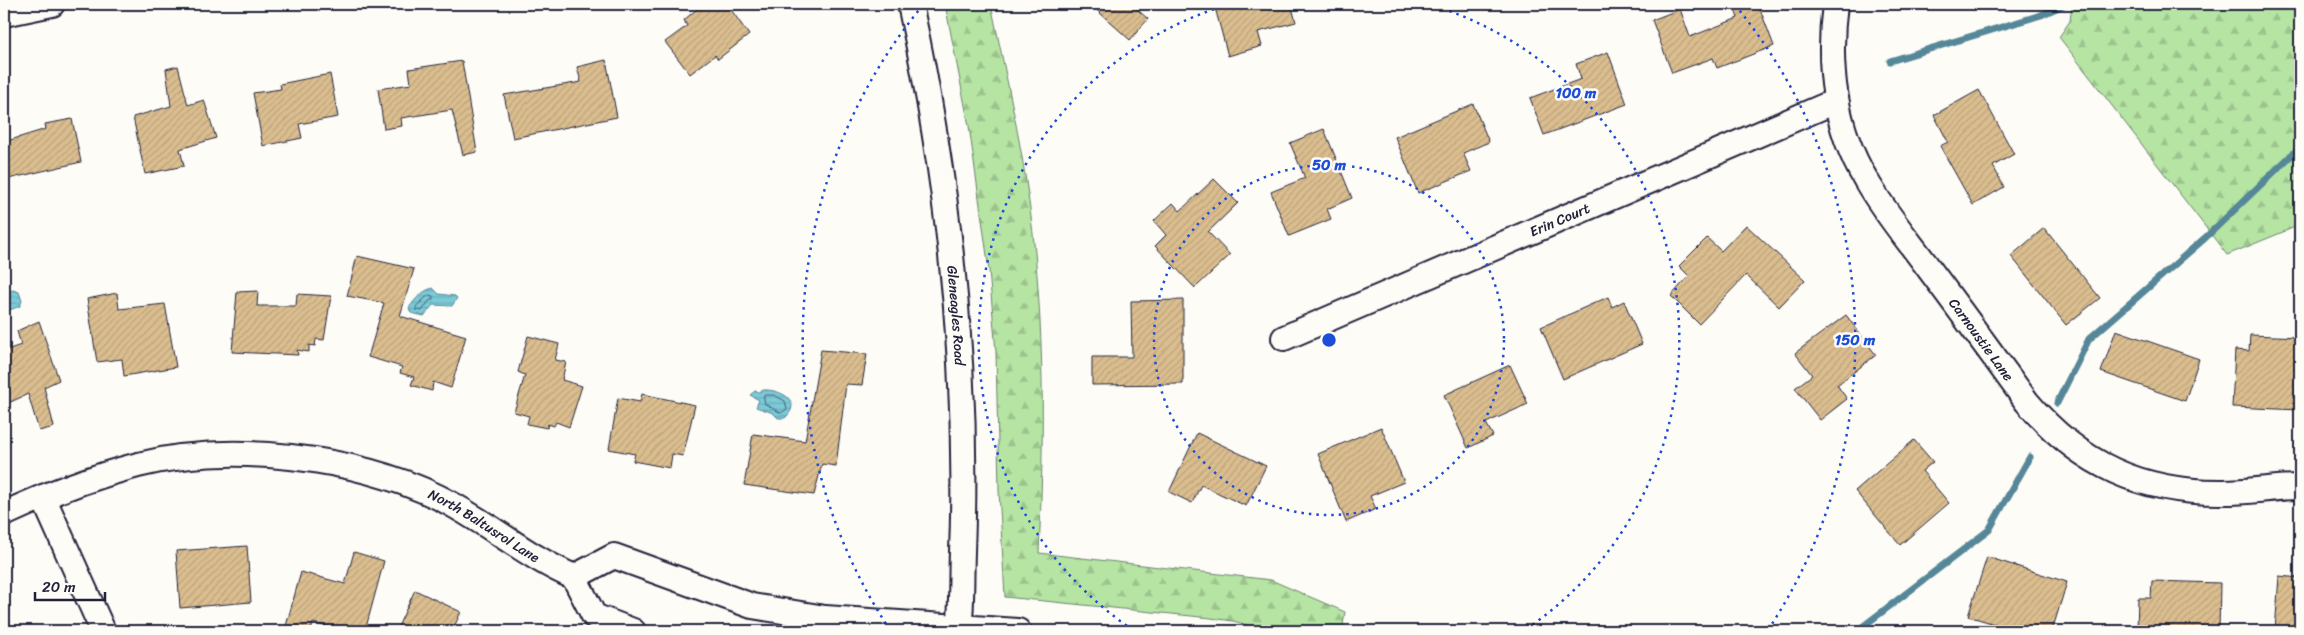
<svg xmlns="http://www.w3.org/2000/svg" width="2304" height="635" viewBox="0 0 2304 635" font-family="Sriracha,sans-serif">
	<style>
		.forest { fill: url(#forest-firs); stroke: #6c836f }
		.water { fill: url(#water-rules); stroke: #578799 }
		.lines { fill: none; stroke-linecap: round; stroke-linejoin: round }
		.shore { stroke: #46657a; stroke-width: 1 }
		.stream { stroke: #578799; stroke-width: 7 }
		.building { fill: url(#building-hatch); stroke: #22223b }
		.minor-casing { stroke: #22223b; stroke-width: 28 }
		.minor { stroke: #fdfcf7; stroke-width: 24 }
		.ring { fill: none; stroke: #1d4ed8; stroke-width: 2.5; stroke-dasharray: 2.5 5 }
		.labels { text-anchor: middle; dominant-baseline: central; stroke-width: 5; stroke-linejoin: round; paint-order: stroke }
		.street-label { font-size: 14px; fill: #22223b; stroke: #fdfcf7 }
		.centre { fill: #1d4ed8; stroke: #fdfcf7; stroke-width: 2.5 }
		.ring-label { font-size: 15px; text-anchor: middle; font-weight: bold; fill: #1d4ed8; stroke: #fdfcf7; stroke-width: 5; stroke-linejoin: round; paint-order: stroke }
	</style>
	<defs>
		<pattern id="forest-firs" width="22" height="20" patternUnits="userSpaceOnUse" patternTransform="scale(1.25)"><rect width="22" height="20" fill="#b6e4a3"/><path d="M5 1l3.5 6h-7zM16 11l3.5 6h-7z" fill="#9cc38d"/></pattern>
		<pattern id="water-rules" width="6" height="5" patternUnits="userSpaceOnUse" patternTransform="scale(1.25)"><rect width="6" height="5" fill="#7bcad8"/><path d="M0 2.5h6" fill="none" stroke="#6aadba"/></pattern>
		<pattern id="building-hatch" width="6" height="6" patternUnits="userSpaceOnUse" patternTransform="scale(1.25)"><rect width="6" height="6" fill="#dbbe8f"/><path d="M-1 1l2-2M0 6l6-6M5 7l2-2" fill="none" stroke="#bca37c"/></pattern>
	</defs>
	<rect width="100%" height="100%" fill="#fdfcf7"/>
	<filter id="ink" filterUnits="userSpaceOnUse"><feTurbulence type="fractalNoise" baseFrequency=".02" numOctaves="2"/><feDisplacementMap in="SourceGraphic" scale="10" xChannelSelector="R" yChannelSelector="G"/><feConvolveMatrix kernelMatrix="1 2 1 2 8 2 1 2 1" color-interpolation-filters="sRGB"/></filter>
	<g filter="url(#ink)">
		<g class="forest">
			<path d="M945,4H991C1005,72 1021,140 1030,209C1045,323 1044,438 1039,553L1271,580L1345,612L1342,631H1269L1233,621L1211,618L1005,597L999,491L996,352L989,270L969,126Z"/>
			<path d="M2072,4H2300V225L2227,255L2059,37L2070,21Z"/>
		</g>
		<g class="water">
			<path d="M433,288L439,294L455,296L457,298L452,306L433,305L424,316L411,313L409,308C415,299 423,290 433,288Z"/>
			<path d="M13,290L19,292L22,301L20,306L7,311V320L4,326V293Z"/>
			<path d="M763,390C780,389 804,401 785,418H778L773,413L756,407L759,400L750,395L755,391L759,392Z"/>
		</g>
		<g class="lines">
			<g class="shore">
				<path d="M429,295L433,296V299L429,301L422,311L416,310V307Z"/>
				<path d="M764,395H774L785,401L787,409L781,413L765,404Z"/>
			</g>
			<g class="stream">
				<path d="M1890,61L2041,15L2065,4"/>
				<path d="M2057,403L2089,339L2205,238L2300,147"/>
				<path d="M1857,631L1989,530L2030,457"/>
			</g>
		</g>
		<g class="building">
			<path d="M703,4H727L749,35L718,59L715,55L690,74L665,42L687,26L684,20Z"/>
			<path d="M1090,4H1131L1148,19L1130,40Z"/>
			<path d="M1214,4H1291L1296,22L1258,32L1262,46L1228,56Z"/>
			<path d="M1733,4H1758L1774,46L1717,68L1713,58L1672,73L1652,20L1680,9L1690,37L1738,18Z"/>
			<path d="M1608,52L1627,104L1544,135L1530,98L1581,79L1576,64Z"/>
			<path d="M606,60L617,117L513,138L504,95L581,82L577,67Z"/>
			<path d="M462,61L477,152L463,155L452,110L401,118L402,126L384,129L378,89L411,84L409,69Z"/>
			<path d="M178,66L188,105L204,100L216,138L180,149L184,166L145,174L133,117L171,106L166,69Z"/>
			<path d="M330,74L338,117L299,124L302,138L263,146L253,93L281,89L280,84Z"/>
			<path d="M1979,90L2014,154L1993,166L2004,187L1973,205L1940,146L1948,142L1934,115Z"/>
			<path d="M1473,104L1489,142L1463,153L1471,171L1418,193L1395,137Z"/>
			<path d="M72,119L81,162L4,180V142L46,129L45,124Z"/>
			<path d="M1324,129L1352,198L1327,209L1331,219L1289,236L1271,192L1305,178L1290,143Z"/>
			<path d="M1214,179L1238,203L1208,232L1230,255L1195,288L1155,246L1166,235L1154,221L1173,203L1180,211Z"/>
			<path d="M1746,225L1805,280L1779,307L1746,275L1699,324L1671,296L1689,276L1679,266L1707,238L1721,251Z"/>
			<path d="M2044,228L2100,298L2066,325L2011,256Z"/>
			<path d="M357,256L414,269L400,316L466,336L451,388L433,382L432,391L411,385L414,377L400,373L402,367L368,357L384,303L347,296Z"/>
			<path d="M258,291L257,306H296L297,294L331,296L324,340L316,339L315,346L309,345V352L297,350L298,355L232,352L237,292Z"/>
			<path d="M117,293L119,309L165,304L176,367L124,376L122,359L97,362L87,299Z"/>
			<path d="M1608,297L1612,307L1624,301L1642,344L1563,379L1541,327Z"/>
			<path d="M1183,300V384L1092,385V357H1132L1131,301Z"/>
			<path d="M1846,315L1876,355L1837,385L1847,399L1820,420L1795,388L1812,375L1795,353Z"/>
			<path d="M39,321L59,380L44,387L54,427L39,431L28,394L4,405V351L21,345L17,331Z"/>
			<path d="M2116,330L2199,359L2185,401L2101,372Z"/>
			<path d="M2250,335L2300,337V410L2232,407L2235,350L2249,351Z"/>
			<path d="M528,336L559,344L555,360L566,362L562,380L582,386L569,427L556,422L554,426L548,424L547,428L527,424L529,416L514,412L525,375L518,372Z"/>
			<path d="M821,350L867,354L862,385L846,384L836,466L822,464L814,495L744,485L753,434L805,441Z"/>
			<path d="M1510,365L1528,404L1486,423L1493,436L1468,448L1444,395Z"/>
			<path d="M642,394L695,405L683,456L672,454L670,468L633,461L635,454L609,449L618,398L640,402Z"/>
			<path d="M1381,427L1404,482L1370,496L1376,509L1346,522L1318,454Z"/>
			<path d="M1197,433L1266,466L1246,506L1201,485L1192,503L1169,492Z"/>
			<path d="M1914,440L1933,462L1922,471L1949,503L1900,545L1855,491Z"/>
			<path d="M247,546L251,602L180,608L176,551Z"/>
			<path d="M354,552L384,561L365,631H343L313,623L311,631L286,626L301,572L345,584Z"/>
			<path d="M1987,557L2067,582L2052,631H2018L1968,616Z"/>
			<path d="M2279,576L2300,578V631H2275Z"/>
			<path d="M2152,581L2220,583L2219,631H2137L2138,598H2151Z"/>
			<path d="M415,590L461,612L452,631H396Z"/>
		</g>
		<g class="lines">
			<defs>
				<g id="minor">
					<path id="s1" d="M910,4C949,184 969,368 962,552C961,578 962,605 959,631"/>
					<path id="s2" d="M1835,4C1827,64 1834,127 1866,180C1884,212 1909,241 1930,270C1963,314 1995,358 2027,402C2080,465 2142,493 2224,492C2250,492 2275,487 2300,487"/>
					<path d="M4,14L52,4"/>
					<path id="s3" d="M1284,338L1836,101"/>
					<path d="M43,497L103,631"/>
					<path id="s4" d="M4,514C47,494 92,477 138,465C230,442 353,456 438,497C485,520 525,556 574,577L614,556L752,606L825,618L1018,631"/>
					<path d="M574,577L594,616L633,631"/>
				</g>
			</defs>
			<use href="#minor" class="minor-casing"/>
			<use href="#minor" class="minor"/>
		</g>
	</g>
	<g class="ring">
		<circle cx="1329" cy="340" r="175"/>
		<path d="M1133 630A350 350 0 0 1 1230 4M1428 4A350 350 0 0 1 1525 630"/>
		<path d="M890 630A526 526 0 0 1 923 5M1735 5A526 526 0 0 1 1768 630"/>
	</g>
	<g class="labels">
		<g class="street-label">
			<text stroke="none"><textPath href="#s3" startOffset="300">Erin Court</textPath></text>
			<text stroke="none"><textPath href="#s1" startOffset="315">Gleneagles Road</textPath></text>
			<text stroke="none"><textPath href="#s2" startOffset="379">Carnoustie Lane</textPath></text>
			<text stroke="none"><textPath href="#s4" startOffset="504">North Baltusrol Lane</textPath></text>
		</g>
	</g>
	<circle cx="1329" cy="340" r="8" class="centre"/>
	<g class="ring-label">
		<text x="1576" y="98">100 m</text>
		<text x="1329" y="170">50 m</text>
		<text x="1855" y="345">150 m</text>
	</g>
	<rect width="2304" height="635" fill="none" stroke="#fdfcf7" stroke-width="20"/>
	<rect x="10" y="10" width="2284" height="615" fill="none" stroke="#22223b" stroke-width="2" filter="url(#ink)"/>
	<path d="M35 592v8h70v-8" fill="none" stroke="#22223b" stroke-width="2.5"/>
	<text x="42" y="592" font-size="15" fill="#22223b" stroke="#fdfcf7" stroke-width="4" paint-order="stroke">20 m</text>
</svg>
